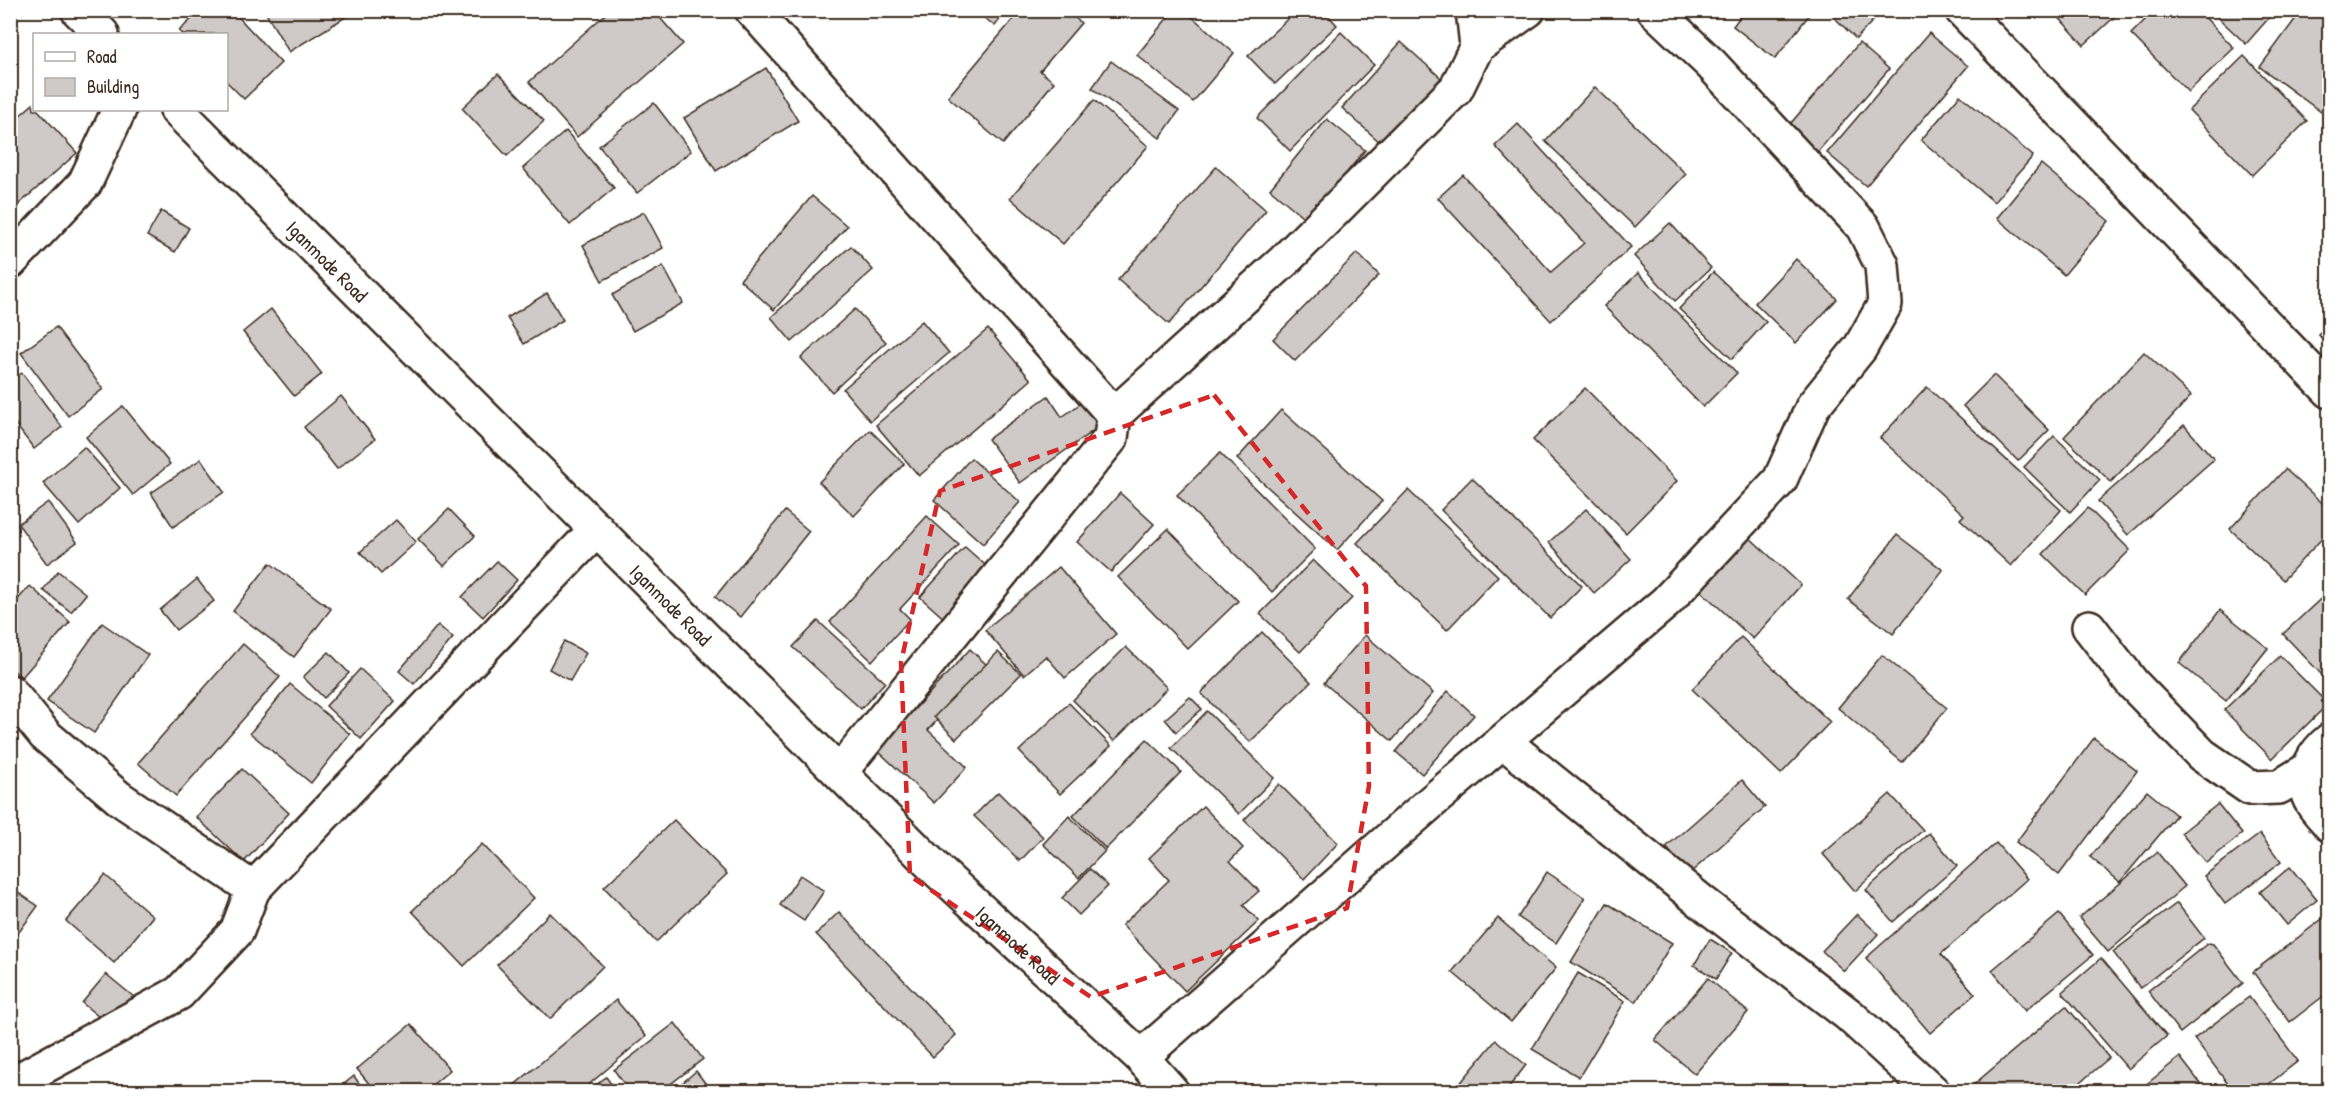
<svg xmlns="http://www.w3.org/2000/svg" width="2340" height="1102" viewBox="0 0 2340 1102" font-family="'Patrick Hand',sans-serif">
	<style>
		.building { fill: #cfcac7; stroke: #3b2a1e; stroke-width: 1.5 }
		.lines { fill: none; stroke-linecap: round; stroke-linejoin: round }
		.minor-casing { stroke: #3b2a1e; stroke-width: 38 }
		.minor { stroke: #fff; stroke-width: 33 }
		.marked { fill: none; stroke: #d62828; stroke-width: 4.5; stroke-dasharray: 12 8; stroke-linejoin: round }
		.labels { text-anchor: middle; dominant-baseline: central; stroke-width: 5; stroke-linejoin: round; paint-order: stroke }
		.street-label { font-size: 20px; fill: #3b2a1e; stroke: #fff }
	</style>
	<rect width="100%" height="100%" fill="#fff"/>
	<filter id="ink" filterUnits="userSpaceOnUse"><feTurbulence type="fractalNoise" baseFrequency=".0167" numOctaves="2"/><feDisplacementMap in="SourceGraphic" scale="12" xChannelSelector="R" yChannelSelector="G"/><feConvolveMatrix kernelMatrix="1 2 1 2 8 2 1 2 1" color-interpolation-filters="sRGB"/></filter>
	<g filter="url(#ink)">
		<g class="building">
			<path d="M201,10H232L281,63L244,99L226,81V34H183L179,31Z"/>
			<path d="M264,10H357L289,52Z"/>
			<path d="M610,10H653L683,44L577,137L529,82Z"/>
			<path d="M974,10H1007L995,26Z"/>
			<path d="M1021,10H1066L1081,23L1040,71L1054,82L1003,144L948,97Z"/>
			<path d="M1174,10H1184L1234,53L1193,102L1137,55Z"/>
			<path d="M1297,10H1323L1337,25L1275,84L1248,56Z"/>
			<path d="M1745,10H1813L1775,59L1733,26Z"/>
			<path d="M1827,10H1883L1856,39Z"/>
			<path d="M2052,10H2122L2084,45Z"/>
			<path d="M2155,10H2198L2234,48L2188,92L2131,34Z"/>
			<path d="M2210,10H2276L2246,44Z"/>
			<path d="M2302,10H2321L2330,17V102L2321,112L2260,67Z"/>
			<path d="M1341,32L1374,65L1290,151L1257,118Z"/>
			<path d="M1929,33L1968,66L1866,186L1827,153Z"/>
			<path d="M1401,42L1441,78L1383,145L1342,108Z"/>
			<path d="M1859,43L1889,69L1814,156L1785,130Z"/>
			<path d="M2244,56L2307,121L2252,175L2189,110Z"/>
			<path d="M1111,61L1179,111L1160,138L1092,88Z"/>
			<path d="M766,68L798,121L716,171L684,118Z"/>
			<path d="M498,74L544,121L507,156L462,108Z"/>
			<path d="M1595,87L1686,174L1635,227L1545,141Z"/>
			<path d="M1960,95L2033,156L1994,202L1921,140Z"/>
			<path d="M1094,100L1148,146L1063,244L1010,198Z"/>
			<path d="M654,103L691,151L637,193L599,146Z"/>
			<path d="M33,104L34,110H38L77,153L10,212V124Z"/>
			<path d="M1327,119L1365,150L1308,221L1270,189Z"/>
			<path d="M1518,124L1631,247L1551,321L1438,198L1463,175L1551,272L1584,243L1495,146Z"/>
			<path d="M566,131L614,188L570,225L523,168Z"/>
			<path d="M2041,164L2109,221L2064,275L1997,218Z"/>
			<path d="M1216,167L1266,210L1169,324L1118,280Z"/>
			<path d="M812,196L847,226L774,310L740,280Z"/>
			<path d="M161,211L189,228L175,252L147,236Z"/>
			<path d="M644,212L663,248L602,281L583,245Z"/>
			<path d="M1670,223L1711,268L1675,301L1634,256Z"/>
			<path d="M851,246L873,270L792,342L771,317Z"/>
			<path d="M1357,253L1379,275L1295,361L1273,339Z"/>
			<path d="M1796,259L1837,299L1796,343L1755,303Z"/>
			<path d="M663,266L683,303L633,331L612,295Z"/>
			<path d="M1713,272L1766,322L1732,359L1679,309Z"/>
			<path d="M1638,273L1737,373L1703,407L1604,306Z"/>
			<path d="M547,293L563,320L524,344L507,318Z"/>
			<path d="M271,309L322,374L294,396L243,332Z"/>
			<path d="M855,309L886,342L832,392L801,358Z"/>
			<path d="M922,321L949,353L870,421L843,389Z"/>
			<path d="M2330,323V348L2318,334Z"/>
			<path d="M56,327L103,389L68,416L21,353Z"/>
			<path d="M988,329L1031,380L919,476L876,425Z"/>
			<path d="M2144,352L2191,396L2111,482L2064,437Z"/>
			<path d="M22,373L62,427L34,449L10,417V381Z"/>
			<path d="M1994,375L2049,430L2018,461L1963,406Z"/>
			<path d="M1927,387L2061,510L2011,566L1960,519L1964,515L1880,438Z"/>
			<path d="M1585,388L1677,481L1626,533L1533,440Z"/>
			<path d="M341,396L375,439L337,469L304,427Z"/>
			<path d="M1048,396L1062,417L1084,401L1101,425L1020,483L988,439Z"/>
			<path d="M123,406L170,464L133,495L86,437Z"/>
			<path d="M1281,410L1382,501L1337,550L1237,459Z"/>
			<path d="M2184,425L2214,459L2128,535L2098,501Z"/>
			<path d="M870,430L904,464L854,516L819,482Z"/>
			<path d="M2054,436L2100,480L2070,512L2024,467Z"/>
			<path d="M84,447L120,488L79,525L43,483Z"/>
			<path d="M1220,453L1315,549L1272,592L1177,495Z"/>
			<path d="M971,458L1020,502L983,544L934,500Z"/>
			<path d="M201,459L224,492L173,527L151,493Z"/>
			<path d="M2285,469L2330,510V530L2283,580L2230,529Z"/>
			<path d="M1472,478L1582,586L1550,618L1441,510Z"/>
			<path d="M1408,490L1498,576L1447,630L1357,543Z"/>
			<path d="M1120,493L1154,524L1111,572L1077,542Z"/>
			<path d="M48,502L77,542L47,564L18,524Z"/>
			<path d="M2088,508L2130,550L2085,595L2043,554Z"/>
			<path d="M449,509L475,536L444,566L418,539Z"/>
			<path d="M1586,509L1631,559L1594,593L1549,542Z"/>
			<path d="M785,511L809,531L740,617L715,597Z"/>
			<path d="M927,516L959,545L900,609L910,619L872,661L830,622Z"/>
			<path d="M396,520L416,542L381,574L360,552Z"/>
			<path d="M1168,529L1238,601L1188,649L1118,577Z"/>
			<path d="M1897,535L1943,570L1893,634L1848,599Z"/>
			<path d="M1749,537L1801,585L1753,639L1701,591Z"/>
			<path d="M965,547L992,571L947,621L920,597Z"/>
			<path d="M1313,560L1352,598L1300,652L1260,614Z"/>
			<path d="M497,561L517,580L483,617L462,597Z"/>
			<path d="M270,563L331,609L294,657L233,611Z"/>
			<path d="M1059,567L1116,634L1065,678L1046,656L1024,675L985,630Z"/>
			<path d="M58,571L86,594L71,612L43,590Z"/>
			<path d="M197,579L214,601L176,630L160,610Z"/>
			<path d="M30,586L70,622L22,677L10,668V608Z"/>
			<path d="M2330,590V667L2322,675L2283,634Z"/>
			<path d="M2220,610L2268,648L2226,701L2179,663Z"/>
			<path d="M818,621L885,682L861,709L793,647Z"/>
			<path d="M102,623L148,655L94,733L47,701Z"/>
			<path d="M438,625L453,638L414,684L399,671Z"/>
			<path d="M1262,632L1311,682L1250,742L1201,693Z"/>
			<path d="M1365,635L1433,693L1392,741L1324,683Z"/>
			<path d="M1741,637L1830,722L1781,774L1692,689Z"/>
			<path d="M564,641L586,653L570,681L549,669Z"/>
			<path d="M243,644L280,677L176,796L138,763Z"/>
			<path d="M1126,647L1167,688L1114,741L1073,700Z"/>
			<path d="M970,649L988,666L928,730L967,767L934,803L877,750Z"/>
			<path d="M329,652L349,673L324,698L303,677Z"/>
			<path d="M998,652L1021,674L956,739L934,717Z"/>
			<path d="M1882,655L1947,708L1902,762L1838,708Z"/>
			<path d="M2280,656L2328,704L2272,759L2224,710Z"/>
			<path d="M360,669L395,701L361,739L326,706Z"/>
			<path d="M290,684L350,734L311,783L250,733Z"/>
			<path d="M1448,691L1474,715L1422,774L1396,752Z"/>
			<path d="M1190,697L1202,709L1176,732L1165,719Z"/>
			<path d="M1069,703L1111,746L1060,794L1019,751Z"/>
			<path d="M1207,711L1274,778L1239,814L1171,748Z"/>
			<path d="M2094,738L2137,771L2059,875L2016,842Z"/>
			<path d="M1147,739L1181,772L1106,849L1073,816Z"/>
			<path d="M242,769L289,813L244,862L196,817Z"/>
			<path d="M1742,780L1765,807L1689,874L1666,847Z"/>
			<path d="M1279,784L1338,843L1304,879L1244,820Z"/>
			<path d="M2147,791L2176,815L2120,882L2090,857Z"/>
			<path d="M998,792L1043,837L1020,861L974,816Z"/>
			<path d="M1890,794L1923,830L1855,891L1823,854Z"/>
			<path d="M2218,804L2242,834L2206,863L2181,833Z"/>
			<path d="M1203,806L1243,848L1230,861L1259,891L1243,905L1259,921L1185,991L1122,925L1169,880L1149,858Z"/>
			<path d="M10,807L16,825L10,827Z"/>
			<path d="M1069,816L1105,851L1079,878L1043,844Z"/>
			<path d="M674,820L727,874L656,942L604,887Z"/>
			<path d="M1929,833L1957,866L1893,922L1866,890Z"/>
			<path d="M2260,834L2281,862L2225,904L2204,876Z"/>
			<path d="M1996,843L2027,879L1941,954L1975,994L1930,1033L1866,958Z"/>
			<path d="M482,844L534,898L464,966L412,911Z"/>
			<path d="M2157,852L2185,886L2108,952L2079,918Z"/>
			<path d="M2290,867L2317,900L2287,925L2260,892Z"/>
			<path d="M1090,869L1108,886L1079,915L1062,898Z"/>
			<path d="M1547,872L1585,898L1556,943L1518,917Z"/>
			<path d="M105,875L153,916L114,963L66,921Z"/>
			<path d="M800,875L824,891L804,921L780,905Z"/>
			<path d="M10,887L38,906L11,943L10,942Z"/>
			<path d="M1607,903L1672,943L1636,1002L1571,962Z"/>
			<path d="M2177,903L2204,938L2140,988L2113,952Z"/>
			<path d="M839,912L956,1035L933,1057L816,934Z"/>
			<path d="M550,913L603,966L550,1019L497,965Z"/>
			<path d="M2330,913V991L2290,1022L2253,972Z"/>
			<path d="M1857,914L1878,934L1844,971L1822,951Z"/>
			<path d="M2059,914L2093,955L2025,1011L1992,970Z"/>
			<path d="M1498,918L1556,968L1511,1022L1452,972Z"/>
			<path d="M1710,939L1732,953L1716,979L1694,965Z"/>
			<path d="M2208,943L2213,944L2243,983L2180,1033L2148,991Z"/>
			<path d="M2101,958L2167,1036L2128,1069L2062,992Z"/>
			<path d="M1578,973L1625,1001L1579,1077L1532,1049Z"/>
			<path d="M106,974L134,997L110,1026L82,1003Z"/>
			<path d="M1708,978L1748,1012L1695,1074L1655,1040Z"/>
			<path d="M2249,997L2298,1061L2259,1092H2234L2194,1039Z"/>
			<path d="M616,1000L646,1036L580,1092H506Z"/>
			<path d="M2066,1006L2109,1058L2069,1092H1965Z"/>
			<path d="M675,1023L703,1059L660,1092H630L614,1070Z"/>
			<path d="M411,1024L450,1070L424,1092H376L357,1069Z"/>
			<path d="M1496,1040L1526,1065L1505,1092H1453Z"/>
			<path d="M2180,1057L2207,1092H2139L2138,1091Z"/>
			<path d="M696,1071L712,1092H672Z"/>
			<path d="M354,1076L365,1092H334Z"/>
			<path d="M606,1077L617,1092H588Z"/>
		</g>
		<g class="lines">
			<defs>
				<g id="minor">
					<path d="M78,10L102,34"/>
					<path d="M752,10L1114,415"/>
					<path d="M1962,10L2330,391"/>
					<path d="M1477,46L1528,10"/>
					<path id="s1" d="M177,110L937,870L1141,1057L1172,1092"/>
					<path d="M10,262L85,183L119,110"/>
					<path d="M2089,627L2133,684L2202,755L2250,788L2279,787L2307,770"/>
					<path d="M10,692L45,735L119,798L253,889"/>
					<path d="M2330,740C2315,752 2301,774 2308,794C2311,805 2323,816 2330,825"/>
					<path d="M1504,742L1702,902L1849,1015L1933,1092"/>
					<path d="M840,772L1111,438L1114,415L1284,261L1456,89L1477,46L1473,10"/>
					<path d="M1141,1057L1429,804L1666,602L1780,480L1813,406L1860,348L1885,304L1882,265L1863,227L1711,64L1654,10"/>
					<path d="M10,1085L179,993L237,931L253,889L597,529"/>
				</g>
			</defs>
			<use href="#minor" class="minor-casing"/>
			<use href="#minor" class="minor"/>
		</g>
	</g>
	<path class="marked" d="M1214,395L1366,586L1369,786L1347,908L1091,997L910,876L901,662L940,491Z"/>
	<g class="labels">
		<g class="street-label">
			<text stroke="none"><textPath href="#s1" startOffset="213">Iganmode Road</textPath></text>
			<text stroke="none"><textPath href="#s1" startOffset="699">Iganmode Road</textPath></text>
			<text stroke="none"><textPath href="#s1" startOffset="1185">Iganmode Road</textPath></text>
		</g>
	</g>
	<rect width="2340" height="1102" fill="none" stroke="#fff" stroke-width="36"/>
	<rect x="18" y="18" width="2304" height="1066" fill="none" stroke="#3b2a1e" stroke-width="2" filter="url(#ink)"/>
	<rect x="33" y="33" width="195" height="78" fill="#ffffff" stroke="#b1aaa5" stroke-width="1.5"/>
	<rect x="45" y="52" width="30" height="9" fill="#ffffff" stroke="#b1aaa5" stroke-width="1.5"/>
	<text x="87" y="63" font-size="18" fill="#3b2a1e">Road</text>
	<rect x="45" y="78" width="30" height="18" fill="#cfcac7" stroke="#b1aaa5" stroke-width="1.5"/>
	<text x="87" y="93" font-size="18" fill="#3b2a1e">Building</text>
</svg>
